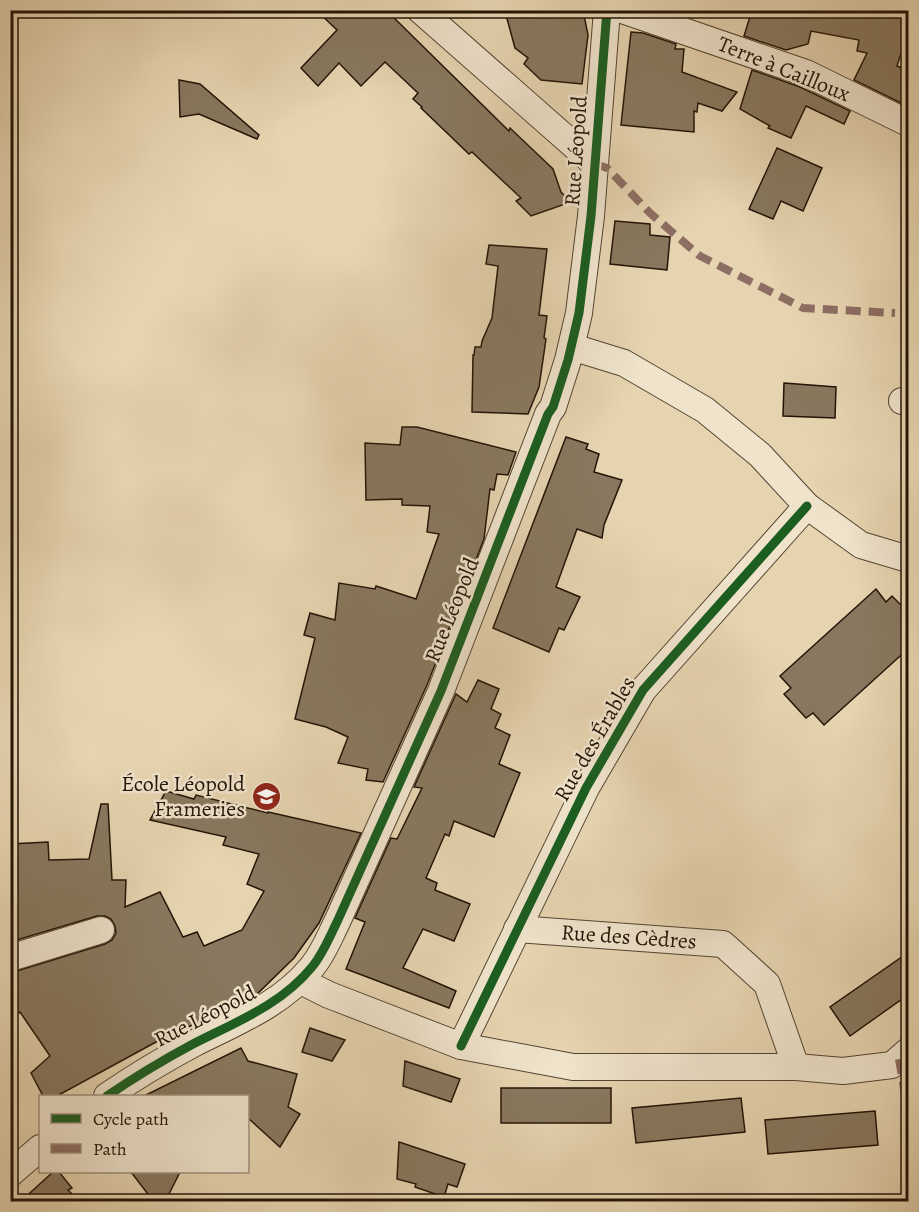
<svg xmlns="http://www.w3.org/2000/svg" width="919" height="1212" viewBox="0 0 919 1212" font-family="Alegreya,serif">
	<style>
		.building { fill: #88785f; stroke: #231407; stroke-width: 1.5 }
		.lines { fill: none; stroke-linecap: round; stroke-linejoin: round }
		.street-casing { stroke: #544431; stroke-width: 28 }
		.street { stroke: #efe3cc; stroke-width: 26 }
		.quiet { stroke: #8d6e63; stroke-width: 8; stroke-dasharray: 15 8; stroke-linecap: butt }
		.cycleway-casing { stroke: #efe3cc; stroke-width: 13 }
		.cycleway { stroke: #1b5e20; stroke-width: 9 }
		.labels { text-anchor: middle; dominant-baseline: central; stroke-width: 5; stroke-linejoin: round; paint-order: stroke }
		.street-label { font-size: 22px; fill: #231407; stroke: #efe3cc }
		.poi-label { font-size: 22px; fill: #231407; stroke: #efe3cc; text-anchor: end }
	</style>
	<rect width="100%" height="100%" fill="#e6d4b0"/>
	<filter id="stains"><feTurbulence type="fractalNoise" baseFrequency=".00333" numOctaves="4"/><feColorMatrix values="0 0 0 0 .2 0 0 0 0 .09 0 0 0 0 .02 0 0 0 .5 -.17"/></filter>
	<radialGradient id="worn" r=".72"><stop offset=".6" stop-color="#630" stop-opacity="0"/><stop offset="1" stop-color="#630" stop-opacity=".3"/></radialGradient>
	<g class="building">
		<path d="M316,10H386L509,131L510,128L553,169L561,192L571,202L531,216L516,201L521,198L472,152L469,154L421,108L422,107L413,99L418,93L385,62L361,86L339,63L318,86L301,68L337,30Z"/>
		<path d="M522,10H583L588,35L582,84L541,80L524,64L528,58L515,48L506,15Z"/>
		<path d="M752,10H835L872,18L869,10H909V28L897,66L909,71V107L854,80L867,53L857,51L859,40L811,31L808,44L786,50L744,36Z"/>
		<path d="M631,32L643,33L676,44L675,49H684L682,72L737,92L722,111L698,103L697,112L694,111V132L621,125Z"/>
		<path d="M752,70L800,87L850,111L844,124L806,106L791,138L768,128L770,126L740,109Z"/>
		<path d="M179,80L200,84L259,135L257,139L199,114L180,117Z"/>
		<path d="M777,148L822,168L803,211L781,201L773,219L749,209Z"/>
		<path d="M615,221L650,224V235L670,237L667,270L610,264Z"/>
		<path d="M489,245L547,249L539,315L547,316L544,338L546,339L539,387L528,414L472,412L473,355H474L475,347H481L482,341L492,318L498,266L486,264Z"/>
		<path d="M784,383L836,387L835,418L783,416Z"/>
		<path d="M402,427H417L516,452L508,475L497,474L494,490L490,489L484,539L427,685L383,782L366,780L368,769L338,763L348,737L326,727L295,719L315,638L304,635L310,613L335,620L339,583L375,589L376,586L416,599L439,534L427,532L430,506L402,505V499L366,500L365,443L400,445Z"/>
		<path d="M566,437L588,444L586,449L599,454L594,472L622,480L604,525L602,538L577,529L556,587L580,597L564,630L559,628L549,652L493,628Z"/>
		<path d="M876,589L886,602L892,596L909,613V648L824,725L813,713L806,718L784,694L791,688L780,676Z"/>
		<path d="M478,680L499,689L491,709L501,714L495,728L510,735L499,764L520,773L494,837L454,821L449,836L445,834L426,878L437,883L435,890L470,904L454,941L423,929L403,968L456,991L449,1008L346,969L365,922L355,918L391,838L397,839L422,788L414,787L456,694L467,702Z"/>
		<path d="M166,791L194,799L196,795L268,813V812L361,833L319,923L294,958L256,995L156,1042L57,1096H43L31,1073L50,1056L20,1012L10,1018V973L105,944L112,940L116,933L115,926L111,919L105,916H97L10,942V844L48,842L49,860L89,859L101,804H108L112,880H126L125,907L160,892L183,937L197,932L204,946L242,930L264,891L247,884L259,854L223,845L226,837L150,820Z"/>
		<path d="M909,952V994L850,1036L830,1007Z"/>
		<path d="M310,1028L345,1040L332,1061L302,1052Z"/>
		<path d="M241,1048L248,1061L297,1074L288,1107L300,1114L280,1147L248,1118V1096H144Z"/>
		<path d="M405,1061L460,1079L451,1102L403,1086Z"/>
		<rect x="501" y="1088" width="110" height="35"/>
		<path d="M741,1098L745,1132L636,1143L632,1108Z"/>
		<path d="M875,1111L878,1145L768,1154L765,1120Z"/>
		<path d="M399,1142L465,1164L457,1187L448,1184L444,1197L415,1187L416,1184L397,1179Z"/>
		<path d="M53,1172H59L72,1188L68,1190L80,1202H20Z"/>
		<path d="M131,1172H180L165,1202H154Z"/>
	</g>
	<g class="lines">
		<defs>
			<g id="street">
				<path d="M420,10L595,164"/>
				<path d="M622,10L806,73L908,123"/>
				<path d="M572,347L624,363L705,410L760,455L807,506L861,545L908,559"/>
				<path d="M902,401H908"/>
				<path d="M517,929L723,944L767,984L796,1067"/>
				<path d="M10,958L101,930"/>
				<path d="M302,979L309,985L329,995L461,1046L573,1067H796L843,1071L892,1065L908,1051"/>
				<path d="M461,1046L586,788L643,690L807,506"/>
				<path d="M107,1096C135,1077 163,1060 193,1044C236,1022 281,1005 312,967C323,954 329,938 337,922L441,691L548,414L553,407L568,360L579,313L591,216L607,10"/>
				<path d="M10,1174L40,1148"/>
			</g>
		</defs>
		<use href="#street" class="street-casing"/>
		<use href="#street" class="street"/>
		<g class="quiet">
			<path d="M595,164L607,168L650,213L700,256L803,308L895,313"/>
			<path d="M899,1059L906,1100L908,1104"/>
		</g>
		<defs>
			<g id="cycleway">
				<path d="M461,1046L586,788L643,690L807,506"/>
				<path d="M107,1096C135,1077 163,1060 193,1044C236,1022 281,1005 312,967C323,954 329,938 337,922L441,691L548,414L553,407L568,360L579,313L591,216L607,10"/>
			</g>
		</defs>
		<use href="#cycleway" class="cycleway-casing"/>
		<use href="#cycleway" class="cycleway"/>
	</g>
	<defs>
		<symbol id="school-disc" viewBox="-11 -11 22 22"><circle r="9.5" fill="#8f2418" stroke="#efe3cc"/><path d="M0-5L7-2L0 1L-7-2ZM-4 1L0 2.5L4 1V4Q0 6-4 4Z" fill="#fff"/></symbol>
	</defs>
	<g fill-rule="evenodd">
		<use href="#school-disc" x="250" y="780" width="33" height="33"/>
	</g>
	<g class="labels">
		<g class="street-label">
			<text transform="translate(784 69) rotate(22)">Terre à Cailloux</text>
			<text transform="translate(576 151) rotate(-86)">Rue Léopold</text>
			<text transform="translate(452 610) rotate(-68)">Rue Léopold</text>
			<text transform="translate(595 739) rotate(-60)">Rue des Érables</text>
			<text transform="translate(629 937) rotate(4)">Rue des Cèdres</text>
			<text transform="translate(205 1016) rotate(-27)">Rue Léopold</text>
		</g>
		<g class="poi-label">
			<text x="245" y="784">École Léopold<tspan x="245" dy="25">Frameries</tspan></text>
		</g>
	</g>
	<rect width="919" height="1212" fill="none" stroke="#e6d4b0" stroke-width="36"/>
	<rect x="12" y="12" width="895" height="1188" fill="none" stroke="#231407" stroke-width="3"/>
	<rect x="18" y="18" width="883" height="1176" fill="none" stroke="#231407" stroke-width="1.5"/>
	<rect x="39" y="1095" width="210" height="78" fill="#efe3cc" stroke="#9d907d" stroke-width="1.5"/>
	<rect x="51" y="1114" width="30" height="9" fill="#1b5e20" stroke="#9d907d" stroke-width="1.5"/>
	<text x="93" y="1125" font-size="18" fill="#231407">Cycle path</text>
	<rect x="51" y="1144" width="30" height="9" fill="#8d6e63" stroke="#9d907d" stroke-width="1.5"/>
	<text x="93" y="1155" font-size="18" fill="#231407">Path</text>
	<rect width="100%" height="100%" filter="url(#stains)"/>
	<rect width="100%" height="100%" fill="url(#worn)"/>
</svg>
